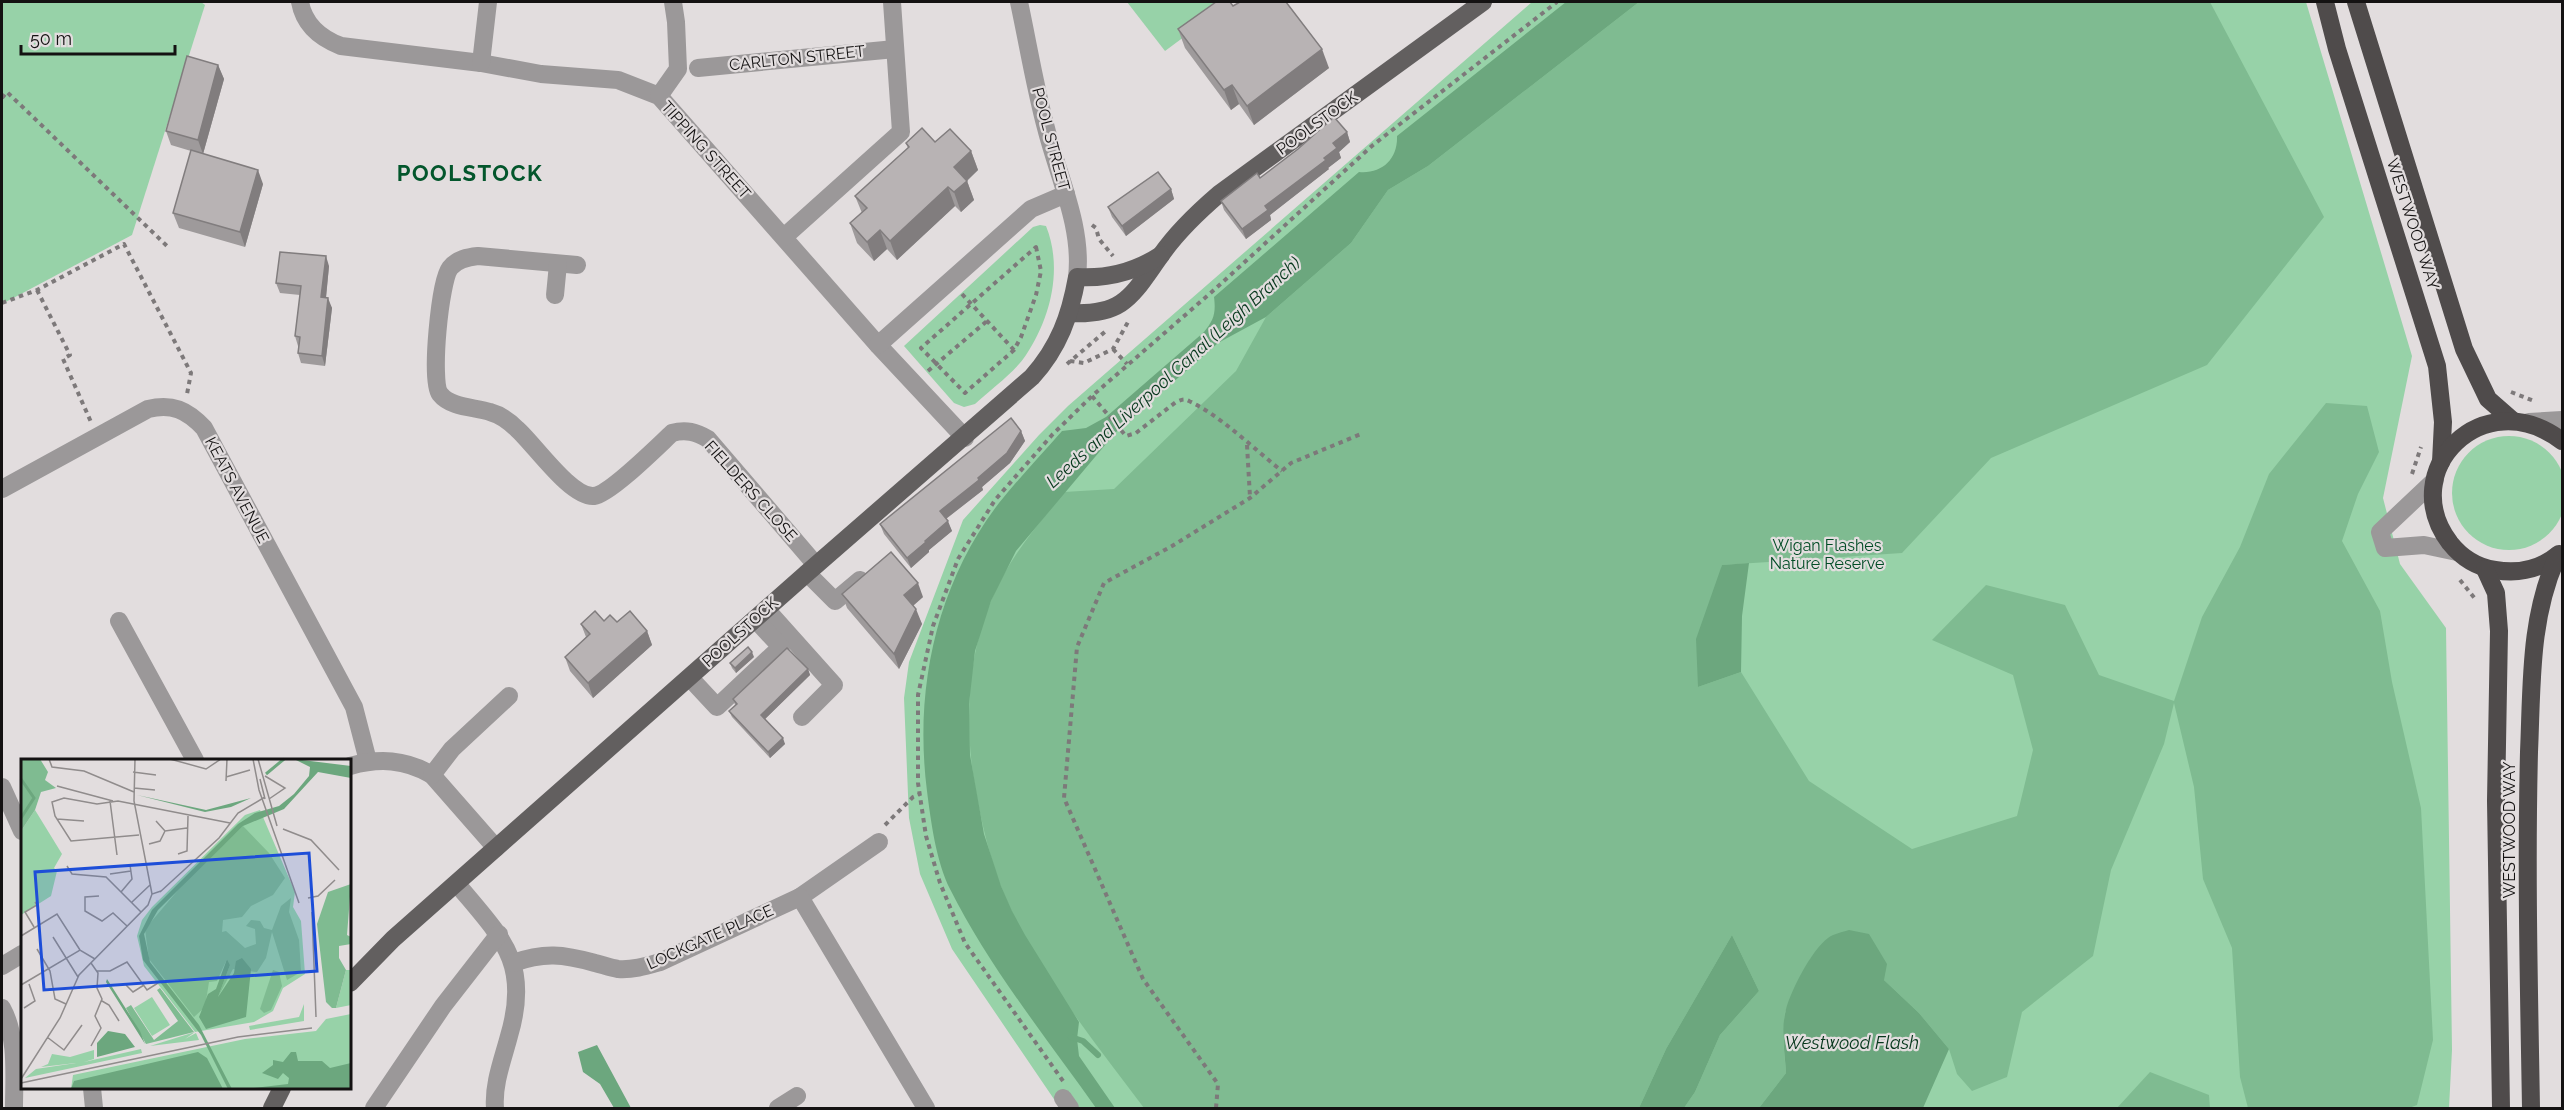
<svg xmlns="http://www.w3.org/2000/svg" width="2564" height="1110" viewBox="0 0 2564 1110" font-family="Raleway,sans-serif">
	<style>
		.green { fill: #97d2a8 }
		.forest { fill: #7fbb91 }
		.water { fill: #6ca77e }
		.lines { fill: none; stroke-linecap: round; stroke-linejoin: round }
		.stream { stroke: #6ca77e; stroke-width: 6 }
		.path { stroke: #7d797a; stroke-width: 4; stroke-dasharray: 4.5 4.5; stroke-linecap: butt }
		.minor { stroke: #9b9899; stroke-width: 18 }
		.major { stroke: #625f5f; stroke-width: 18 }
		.highway { stroke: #4f4b4b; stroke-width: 18 }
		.wall { fill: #9e9a9b }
		.shaded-wall { fill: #817d7e }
		.building { fill: #b8b3b4; stroke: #817d7e; stroke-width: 1.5 }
		.labels { text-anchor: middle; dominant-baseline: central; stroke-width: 4.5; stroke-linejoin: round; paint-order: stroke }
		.street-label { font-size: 16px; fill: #141212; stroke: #e2ddde }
		.park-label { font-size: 16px; fill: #004c25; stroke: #e2ddde }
		.water-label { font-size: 18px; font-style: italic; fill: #06371c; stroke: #e2ddde }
		.district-label { font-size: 22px; font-weight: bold; letter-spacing: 1.5px; fill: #03562c; stroke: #e2ddde }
		.inset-river { fill: none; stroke: #6ca77e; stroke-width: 3 }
		.inset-road { fill: none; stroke: #908c8c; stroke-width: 1.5 }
		.view { fill: #1d4ed8; fill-opacity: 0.15; stroke: #1d4ed8; stroke-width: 3 }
		.inset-edge { fill: none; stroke: #141212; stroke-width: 3 }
	</style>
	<rect width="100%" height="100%" fill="#e2ddde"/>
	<g class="green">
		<path d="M2,2H201L205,5L132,235L2,304Z"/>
		<path d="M1127,2H1231L1165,51Z"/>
		<path d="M1532,2H2306L2412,356L2383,498L2400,564L2446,628L2452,1050L2449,1108H1060L952,949L920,874L909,818L904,698L909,662L963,520L1039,435L1068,406Z"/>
		<path d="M1040,225L1046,226C1063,268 1051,318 1026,355C1015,372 990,390 975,404L964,407L954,403L904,346L1033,227Z"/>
		<circle cx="2509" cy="493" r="57"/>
	</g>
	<g class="forest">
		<path d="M1639,2H2210L2324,217L2207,365L1991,458L1902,553L1722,565L1698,687L1741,672L1809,781L1912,849L2017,816L2033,750L2013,675L1932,640L1986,585L2065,605L2099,675L2174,701L2202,617L2240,547L2269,474L2326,403L2367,406L2379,452L2358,494L2342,541L2380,611L2392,682L2421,808L2433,1040L2417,1105L2409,1108H2248L2240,1077L2232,948L2203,879L2194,787L2174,703L2164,744L2111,870L2093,956L2022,1012L2007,1077L1972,1091L1957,1074L1949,1049L1919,1013L1884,980L1811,958L1785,1012L1783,1038L1786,1073L1759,1108H1684L1695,1092L1720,1035L1759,991L1732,935L1666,1049L1639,1108H1144C1093,1040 1031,964 1000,884C987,848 979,812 973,774C965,716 968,656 991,601C1008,559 1036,527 1064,492L1114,489L1236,371L1266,317L1351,243L1388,190L1428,166Z"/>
		<path d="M2150,1072L2209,1095L2210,1108H2117Z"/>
	</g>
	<g class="water">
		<path d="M1566,2H1639L1428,166L1388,190L1351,243L1266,317L1218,343L1116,432L1016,551L991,601L975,651L969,704L970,755L984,834L1001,886L1012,911L1025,935L1079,1022L1077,1039L1079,1056L1115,1108H1096C1046,1037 989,967 950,889C936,861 931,822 927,791C914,690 936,585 999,503C1019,478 1041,455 1062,431L1086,428L1106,417L1204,332C1214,320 1216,313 1214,297L1359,172C1382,174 1398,159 1397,136Z"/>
		<path d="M1749,563L1742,616L1741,672L1698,687L1696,639L1722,565Z"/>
		<path d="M1849,930L1869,934L1887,964L1884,980L1919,1013L1949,1049L1923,1108H1759L1786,1073C1785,1054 1781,1034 1785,1014C1788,995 1812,949 1828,938C1833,934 1843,932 1849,930Z"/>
		<path d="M1732,935L1759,991L1720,1035L1695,1092L1684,1108H1639L1666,1049Z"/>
		<path d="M597,1045L631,1108H614L600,1084L583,1072L578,1052Z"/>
	</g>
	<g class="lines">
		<path class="stream" d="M1071,1037L1083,1041L1098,1055"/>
		<g class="path">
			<path d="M2,98L7,92L167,246"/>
			<path d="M1092,225L1096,228L1099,239L1113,256"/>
			<path d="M1036,247L1041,271L1036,295L1021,337L1014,350L965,393L921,348Z"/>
			<path d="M37,290L70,355L63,359L91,422"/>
			<path d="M962,294L1014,350"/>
			<path d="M2,303L37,290L124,244L191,373L187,394"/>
			<path d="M1113,349L1127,364"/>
			<path d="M1070,361L1084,363L1113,349L1128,322"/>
			<path d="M1067,364L1107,330"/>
			<path d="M928,371L987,321"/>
			<path d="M2511,392L2534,401"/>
			<path d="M1092,396L1126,436L1136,433L1176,402C1181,400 1184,398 1189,401C1221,416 1254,449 1282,471"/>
			<path d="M1247,445L1250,497"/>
			<path d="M2412,474L2421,447"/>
			<path d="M2460,580L2476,600"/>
			<path d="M885,825L913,797L920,794"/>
			<path d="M1063,1081L965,943L940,883L926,836L918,783V695L933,626L958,559L995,500L1052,435L1092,396L1214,290L1373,145L1557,2"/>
			<path d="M1216,1108L1218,1084L1143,979L1064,798L1077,647L1104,583L1172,546L1250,498L1291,463L1361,434"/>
		</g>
		<g class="minor">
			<path d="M300,2C304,24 320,38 341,46L481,63L541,74L618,80L659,96L878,345L965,438"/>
			<path d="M1019,2C1028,44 1035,87 1046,128C1058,176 1083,227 1077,277"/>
			<path d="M481,63L488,2"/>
			<path d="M698,68L895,49"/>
			<path d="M659,96L678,69L676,22L673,2"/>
			<path d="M784,237L901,132L892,2"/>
			<path d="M577,265L478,256C468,257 457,259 450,268C440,281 430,381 440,394C451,408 475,407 490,412C501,415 509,421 517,429C535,445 571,498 594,496C610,494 658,446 672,433C686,429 696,432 708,439L816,565"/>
			<path d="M555,295L558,264"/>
			<path d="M878,345L1031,209L1066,194"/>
			<path d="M2529,422L2562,420"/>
			<path d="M2435,480L2380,532L2385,548L2424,545L2457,552"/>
			<path d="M2,489L148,409C172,403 187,410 204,428L354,707L368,761"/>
			<path d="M807,573L835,601L860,580"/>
			<path d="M766,609L834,685L802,717"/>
			<path d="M119,621L195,760"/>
			<path d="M690,678L717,707L781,647L755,619"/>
			<path d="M350,766C379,758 405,759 432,775L496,848"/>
			<path d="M432,775L452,749L509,696"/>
			<path d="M2,787L22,831"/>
			<path d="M457,884C501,937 531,962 509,1036C503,1059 493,1084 495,1108"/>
			<path d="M800,897L879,842"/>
			<path d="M513,963C544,952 563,954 595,963C603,965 611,968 618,969C633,970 646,966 660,962L800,897L926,1108"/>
			<path d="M2,966L22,954"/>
			<path d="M2,1008C18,1037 14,1076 14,1108"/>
			<path d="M92,1088L94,1108"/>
			<path d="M1063,1098L1070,1108"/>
			<path d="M374,1108L443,1006L499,934"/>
			<path d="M778,1108L797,1096"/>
		</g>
		<g class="major">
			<path d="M1069,313C1125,316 1132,295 1161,255C1177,232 1198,212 1219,194L1483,2"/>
			<path d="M350,983L393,939L807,573L1032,377C1059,347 1070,316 1077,277C1108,279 1135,272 1161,255"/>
			<path d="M272,1108L282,1088"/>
		</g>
		<g class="highway">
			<path d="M2325,2L2337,49L2437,366L2443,422L2441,462"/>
			<path d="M2356,2L2464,349L2488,399L2512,420"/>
			<path d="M2559,554C2541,569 2519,574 2495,570C2476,567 2462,558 2450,543C2395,471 2483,381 2562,441"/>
			<path d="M2485,569L2496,593L2499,631L2496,801L2501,1108"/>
			<path d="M2531,1108C2529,990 2526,871 2529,752C2532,686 2529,617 2558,555"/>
		</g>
	</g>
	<g class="wall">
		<path d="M1233,6L1329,68L1254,125L1239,104L1231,110L1185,48L1178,29Z"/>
		<path d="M218,65L224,79L203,154L263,184L245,247L179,228L173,213L191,151L171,145L166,131Z"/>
		<path d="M1347,132L1350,142L1339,152L1341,158L1328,168L1329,169L1270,215L1271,220L1246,239L1224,210L1221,201L1260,178Z"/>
		<path d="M935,142L971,151L978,170L967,181L974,200L961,212L955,206L897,260L887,249L874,261L857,243L850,223L862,213L855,196L908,148L906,143Z"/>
		<path d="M1171,189L1174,199L1126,236L1112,217L1108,207Z"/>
		<path d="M329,266L326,298L332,308L325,366L301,363L298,353V346L295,336L300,295L280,293L276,283Z"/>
		<path d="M1021,431L1025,441L1010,463L982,487L983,490L946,519L952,531L929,550V552L911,568L884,534L880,524Z"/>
		<path d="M842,594L923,597L913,606L922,624L899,669L847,608Z"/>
		<path d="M604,621L617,622L647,631L652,645L593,698L570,671L565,657L586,637L581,624Z"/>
		<path d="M754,657L736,673L732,668L730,663Z"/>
		<path d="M808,669L810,675L765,719L785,744L770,758L732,717L729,711L735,705L733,699Z"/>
	</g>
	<g class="shaded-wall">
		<path d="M1322,49L1329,68L1254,125L1247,106Z"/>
		<path d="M218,65L224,79L203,154L198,140Z"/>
		<path d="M1232,85L1239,104L1231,110L1224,90Z"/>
		<path d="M1347,132L1350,142L1339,152L1341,158L1328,168L1329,169L1270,215L1271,220L1246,239L1242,229L1265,206L1324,158L1333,143Z"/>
		<path d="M971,151L978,170L961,186L954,167Z"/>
		<path d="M258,170L263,184L245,247L240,232Z"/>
		<path d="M967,181L974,200L961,212L954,192Z"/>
		<path d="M948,187L955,206L897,260L890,241Z"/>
		<path d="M1171,189L1174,199L1126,236L1122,226Z"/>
		<path d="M880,230L887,249L874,261L867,242Z"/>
		<path d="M326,256L329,266L325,307L321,297Z"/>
		<path d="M328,298L332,308L325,366L322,356Z"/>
		<path d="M1021,431L1025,441L1010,463L982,487L983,490L943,521L940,511L978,478Z"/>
		<path d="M948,521L952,531L929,550V552L911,568L907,558L925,541Z"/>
		<path d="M918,583L923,597L909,609L904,595Z"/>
		<path d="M916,609L922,624L899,669L894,654Z"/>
		<path d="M647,631L652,645L593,698L588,683Z"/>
		<path d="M752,652L754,657L736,673L735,668Z"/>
		<path d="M808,669L810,675L763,721L761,715Z"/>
		<path d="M783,738L785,744L770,758L768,752Z"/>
	</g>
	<g class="building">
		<path d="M1216,2H1230L1233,6L1240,2H1286L1322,49L1247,106L1232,85L1224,90L1178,29Z"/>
		<path d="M187,56L218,65L198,140L166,131Z"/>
		<path d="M1334,117L1347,132L1333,143L1337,148L1324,158L1326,160L1265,206L1268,210L1242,229L1221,201L1257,173L1260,178L1298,149Z"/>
		<path d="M922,128L935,142L950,129L971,151L954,167L967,181L954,192L948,187L890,241L880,230L867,242L850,223L867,208L855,196L909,147L906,143Z"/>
		<path d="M191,150L258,170L240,232L173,213Z"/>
		<path d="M1158,172L1171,189L1122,226L1108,207Z"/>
		<path d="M280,252L326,256L321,297L328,298L322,356L298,353L300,337L295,336L301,286L276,283Z"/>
		<path d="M1011,418L1021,431L1007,453L978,478L979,480L940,511L948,521L925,541L926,542L907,558L880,524Z"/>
		<path d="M891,552L918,583L904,595L916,609L894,654L842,594Z"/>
		<path d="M595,611L604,621L610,615L617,622L630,611L647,631L588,683L565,657L590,634L581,624Z"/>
		<path d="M748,647L752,652L735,668L730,663Z"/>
		<path d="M787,648L808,669L761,715L783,738L768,752L729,711L737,704L733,699Z"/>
	</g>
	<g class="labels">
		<g class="street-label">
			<text transform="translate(797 58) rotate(-6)">CARLTON STREET</text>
			<text transform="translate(1317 123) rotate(-36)">POOLSTOCK</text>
			<text transform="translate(1051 139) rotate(75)">POOL STREET</text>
			<text transform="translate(706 150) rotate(48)">TIPPING STREET</text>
			<text transform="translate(2413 224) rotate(72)">WESTWOOD WAY</text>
			<text transform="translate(237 490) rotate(62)">KEATS AVENUE</text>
			<text transform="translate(751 491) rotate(48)">FIELDERS CLOSE</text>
			<text transform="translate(740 632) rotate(-42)">POOLSTOCK</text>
			<text transform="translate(2509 830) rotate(-90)">WESTWOOD WAY</text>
			<text transform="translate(710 937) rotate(-24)">LOCKGATE PLACE</text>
		</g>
		<g class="park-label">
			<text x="1827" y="545">Wigan Flashes<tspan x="1827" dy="18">Nature Reserve</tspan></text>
		</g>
		<g class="water-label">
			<text transform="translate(1173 372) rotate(-42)">Leeds and Liverpool Canal (Leigh Branch)</text>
			<text x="1852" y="1042">Westwood Flash</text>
		</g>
		<g class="district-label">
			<text x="470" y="173">POOLSTOCK</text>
		</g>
	</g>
	<g transform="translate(21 759)">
		<rect width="330" height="330" fill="#e2ddde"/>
		<path d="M14,51L41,95L33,109L36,112L30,137L0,156V72ZM239,51L274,133L272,148L280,162L284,215L262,229L252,252L233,263L174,273L123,207L116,177L121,161L131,148L224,56ZM325,211H330V246L315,249ZM131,238L149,266L131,277L113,249ZM283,245V262L229,271L228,267L278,258ZM330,255V330H50L52,316L224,280L295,272L305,260ZM174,273L164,280L175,274L178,281L129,287ZM120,290L121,294L4,319L15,310L55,304L20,308L27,305L31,295L49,298L73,291V300L63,303Z" fill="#97d2a8"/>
		<path d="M0,0H19L27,13L24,21L35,29L20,33L14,51L0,72ZM222,67L248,94L264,119L252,136L230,147L221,158L202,161L201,173L205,172L224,189L235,185L234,170L225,167L230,161L239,162L243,169L251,171L260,147L270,139L268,153L278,181L280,213L266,221L251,173L245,199L236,213L212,210L197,238L209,206L206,200L196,222L188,223L184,248L173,258L128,200L124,170L164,123ZM330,125L326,176L330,178V185L318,187V199L325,211L315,249H311L305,243L296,165L307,133ZM252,211L258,213L261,227L250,251L243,254L239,250ZM139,229L173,273L125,285L105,249L110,246L133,281L157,262L136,231Z" fill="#7fbb91"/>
		<path d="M273,0L330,7V19L297,13L263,50L222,67L137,151L123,175L129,203L178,266L211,330H207L180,276L122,201L118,177L131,151L217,65L234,54L258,47L273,35L288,17L289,8ZM116,36L185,51L230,39L210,48L184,53ZM221,199L230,210L225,258L185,270L178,258L187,235L195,230L206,200L209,206L197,238L213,214L215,202ZM86,220L119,272L124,285L85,223ZM87,272L104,275L114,288L76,298V284ZM177,293L186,299L202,330H50L53,322ZM270,293H275L277,302H301L309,309L330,304V330H224L267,325L268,319L262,314L257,320L241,314L252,306V301L262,303Z" fill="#6ca77e"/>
		<path class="inset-river" d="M245,15L263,0M0,20L13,39L0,59"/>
		<path class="inset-road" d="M28,0L31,8L63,12L113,33M114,0L113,42L131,135M149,0L185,10L200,0M232,0L238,31L278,144M237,0L256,67M112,13L135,16M244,17L264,29L248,40M205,18L229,11M239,20L244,40M205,22L206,0M36,27L92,42M113,29L134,31M89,42L96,96M36,60L63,62M135,62L144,72L166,69M262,70L290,81L318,111M118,76L50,82L34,57L31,43L43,39L76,45L97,42L209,64M128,85L139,82L144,72M157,95L166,92L167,57M46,107L51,115L85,118L120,153M89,115L110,112M100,133L111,120L109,106M139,133L198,79L217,54L244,38M78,137L64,138V152L81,162L92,154L106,167M287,139L297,137L314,121M111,143L129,126M291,153L295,258M13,168L4,153L16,146L14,143M0,177L36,155L59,191M32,178L57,218M16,190L29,212L34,240L45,245M76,212H89L106,203L126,231L137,224M0,226L59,191L74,200M105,226L112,233L123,226M81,242L88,246L98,262M3,249L14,242L8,225M26,278L43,291L61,266M70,287L80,269L74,257L81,240L76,229L77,214L70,204M0,320L39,259L58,216L127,146L131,135L140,132M0,324L217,278L291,269"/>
		<path class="view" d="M288,94L296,212L23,231L14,113Z"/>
		<rect width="330" height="330" class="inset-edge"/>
	</g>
	<rect width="2564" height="1110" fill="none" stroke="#141212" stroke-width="6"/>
	<path d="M21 45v9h154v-9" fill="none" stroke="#141212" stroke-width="3"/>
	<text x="30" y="45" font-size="18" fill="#141212" stroke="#e2ddde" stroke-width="4.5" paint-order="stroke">50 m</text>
</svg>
